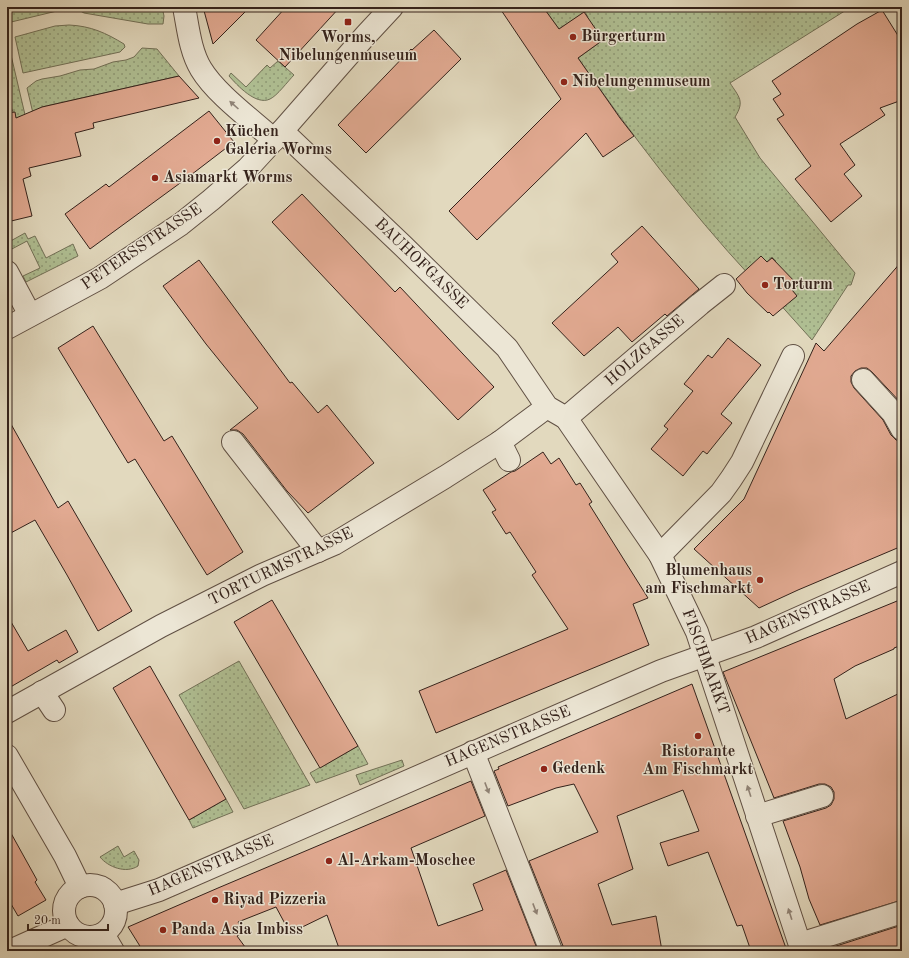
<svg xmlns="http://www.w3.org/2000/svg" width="909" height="958" viewBox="0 0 909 958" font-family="'Old Standard TT',serif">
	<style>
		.grass { fill: url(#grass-dots); stroke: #727158 }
		.building { fill: #e2aa92; stroke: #34221b }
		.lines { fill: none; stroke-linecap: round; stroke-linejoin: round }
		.minor-casing { stroke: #605044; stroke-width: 24 }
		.minor { stroke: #ece6d5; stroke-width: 22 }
		.oneway { fill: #908478 }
		.poi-dot { fill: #8f2418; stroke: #ece6d5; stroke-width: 1.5 }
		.labels { text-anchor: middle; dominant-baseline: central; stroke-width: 3; stroke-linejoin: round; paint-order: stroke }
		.poi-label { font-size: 16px; font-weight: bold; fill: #34221b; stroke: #ece6d5; text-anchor: start }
		.street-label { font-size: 16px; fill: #34221b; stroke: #ece6d5 }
	</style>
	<defs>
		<pattern id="grass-dots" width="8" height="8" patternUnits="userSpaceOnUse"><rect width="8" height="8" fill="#b0c094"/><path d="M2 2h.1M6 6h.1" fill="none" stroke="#909c78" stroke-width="1.8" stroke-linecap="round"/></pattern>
	</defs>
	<rect width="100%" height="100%" fill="#e2d9be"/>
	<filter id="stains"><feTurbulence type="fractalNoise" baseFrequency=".005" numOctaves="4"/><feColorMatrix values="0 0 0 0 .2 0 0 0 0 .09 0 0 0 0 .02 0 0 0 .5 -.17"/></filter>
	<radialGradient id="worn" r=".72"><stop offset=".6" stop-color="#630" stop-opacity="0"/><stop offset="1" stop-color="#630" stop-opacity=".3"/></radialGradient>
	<g class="grass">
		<path d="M18,7H62L57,11L7,23V14Z"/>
		<path d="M73,7H162L164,16L163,24H148L84,13Z"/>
		<path d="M543,7H851L730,83C739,97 745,101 735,117L760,158L855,273L851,285H848L812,340L777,301L793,299L797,296L792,290L798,284L794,280L788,286L770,267L776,261L772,257L751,277C688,209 631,134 578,58L603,40L600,36L582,21L588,17L585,12L559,29Z"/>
		<path d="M69,25C91,26 106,33 124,44L125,47L120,52L23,73L15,37L55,26Z"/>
		<path d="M7,48L11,55L37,166L7,98Z"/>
		<path d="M142,48L157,49L179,76L42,107L45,164L27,88L36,81L42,79L60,76L80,70L94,69L113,62L126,60L134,57Z"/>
		<path d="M278,61L294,75C288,81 277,96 270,99C256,106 237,85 229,76L231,73L246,87L267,65L270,68Z"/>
		<path d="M25,233L28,239L35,236L46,258L73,244L78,256L26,282L23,276L40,268L27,241L10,250L7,243Z"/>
		<path d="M239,661L310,785L244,809L179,695Z"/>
		<path d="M358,746L368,764L316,783L310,773Z"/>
		<path d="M402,760L404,766L360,785L356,775Z"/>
		<path d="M226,799L233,812L193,828L189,820Z"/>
		<path d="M118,846L124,857L134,851L139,860L138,866C126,874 108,867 100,857Z"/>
	</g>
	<g class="building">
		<path d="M203,7H250L213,44Z"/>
		<path d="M286,7H340L285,67L256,40Z"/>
		<path d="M499,7H543L559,29L584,12L603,40L578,58L620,118L634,136L603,157L586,133L477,240L449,211L561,99Z"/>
		<path d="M882,10L902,42V100L880,108L885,115L840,144L855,165L844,174L862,196L831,222L795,179L811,166L777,119L784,115L773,99L781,94L772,81L857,24Z"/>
		<path d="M434,30L461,59L366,153L338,125L411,49L412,50Z"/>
		<path d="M179,76L199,98L93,123L94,128L75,133L81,156L29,168L31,176L23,179L32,216L7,222V113L15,112L16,118L42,107Z"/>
		<path d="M209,111L234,142L187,178L90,249L65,214L106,184L109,187Z"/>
		<path d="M302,194L395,292L400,287L494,387L458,420L272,222Z"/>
		<path d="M642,226L699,289L667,316L665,314L632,342L618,327L584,356L552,323L618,262L611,254Z"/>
		<path d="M761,256L767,262L772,258L798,285L792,290L797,296L773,316L769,312L768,313L747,293L736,279Z"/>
		<path d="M199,260L290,383L292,382L318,413L327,405L374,463L308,513L287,491L243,434L237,430H230L258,408L206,344L163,286Z"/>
		<path d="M902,261V404L872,372L867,368H861L855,371L851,376V382L854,388L883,420L891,435L896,440L902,441V546L798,590L759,608L694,549L744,499L816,343L824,351Z"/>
		<path d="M93,326L164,441L172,436L243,552L207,575L135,459L128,463L58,348Z"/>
		<path d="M728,338L761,365L721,414L732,423L707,454L703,451L683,476L651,449L668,429L664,426L693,391L684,384L708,355L712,358Z"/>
		<path d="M7,417L58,508L68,501L132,611L98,631L67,575L35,520L7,535Z"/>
		<path d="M543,452L551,464L559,458L576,485L580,483L592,502L589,504L648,598L633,604L649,645L436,733L419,691L568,629L532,575L536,572L510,532L506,534L492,512L496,510L483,490L511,472L515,471Z"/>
		<path d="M902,599V645L894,648V649L855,666L834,679L846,719L902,692V900L820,925L809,899L800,867L783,821L826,808L831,805L834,799V792L831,787L825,784H819L774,798L723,672Z"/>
		<path d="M272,600L358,746L320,768L234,622Z"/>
		<path d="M7,615L28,651L66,630L78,652L59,663L57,660L7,689Z"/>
		<path d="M150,666L226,799L189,820L113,688Z"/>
		<path d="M692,684L787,951H751L742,925L737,926L708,852L668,866L660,843L699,831L683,790L617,816L633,869L598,884L612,925L656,916L662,951H563V946L529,861L598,832L574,784L556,788L508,806L494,771L499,769L498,767Z"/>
		<path d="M471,781L485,816L411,848L438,926L483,910L473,884L506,870L538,951H340L327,915L290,933L276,907L238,922L244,932L237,936L248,951H143L128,927L218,888Z"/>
		<path d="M7,826L37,880L35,882L46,900L18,916L7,897Z"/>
		<path d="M902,925V951H832L830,948Z"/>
	</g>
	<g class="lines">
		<defs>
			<g id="minor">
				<path d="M184,7C188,27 190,51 201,69C216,94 252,120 274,140"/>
				<path d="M282,131L402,245L507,348L547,407L566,418L660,555L697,632L802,951"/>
				<path d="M7,272L30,315"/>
				<path d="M7,328L100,278L181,224L211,200L248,168L282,131L366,35L392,7"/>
				<path d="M863,380L893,413L902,429"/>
				<path d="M566,418L700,304L724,285"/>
				<path d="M233,442L318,551"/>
				<path d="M500,442L509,460"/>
				<path d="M660,555L721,493L731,479L742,462L793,356"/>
				<path d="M42,692L54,710"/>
				<path d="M7,712L161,626L262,575L334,544L445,477L500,442L547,407"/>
				<path d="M473,752L551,951"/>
				<path d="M7,756L65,856L80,887"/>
				<path d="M757,816L822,796"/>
				<circle cx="90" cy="911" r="26"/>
				<path d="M115,904L159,890L578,707L661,671L756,637L902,572"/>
				<path d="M103,934L113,951"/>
				<path d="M800,944L902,912"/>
				<path d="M10,951L68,925"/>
			</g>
		</defs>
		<use href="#minor" class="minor-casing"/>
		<use href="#minor" class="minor"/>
	</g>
	<defs><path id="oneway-solid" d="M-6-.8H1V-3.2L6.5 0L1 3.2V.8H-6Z"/></defs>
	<g class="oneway">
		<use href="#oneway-solid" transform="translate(234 105) rotate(-138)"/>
		<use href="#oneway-solid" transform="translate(487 788) rotate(69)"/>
		<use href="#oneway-solid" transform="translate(749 791) rotate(-108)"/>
		<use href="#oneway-solid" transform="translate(535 909) rotate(69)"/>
		<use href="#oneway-solid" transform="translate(790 914) rotate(-108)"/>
	</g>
	<g class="poi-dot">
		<rect x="344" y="18" width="8" height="8" rx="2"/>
		<circle cx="573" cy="37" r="4"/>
		<circle cx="564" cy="82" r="4"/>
		<circle cx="217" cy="141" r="4"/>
		<circle cx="155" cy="178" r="4"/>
		<circle cx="765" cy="285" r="4"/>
		<circle cx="760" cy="580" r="4"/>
		<circle cx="698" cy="736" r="4"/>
		<circle cx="544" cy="769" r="4"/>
		<circle cx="329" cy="861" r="4"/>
		<circle cx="215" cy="900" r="4"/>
		<circle cx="163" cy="930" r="4"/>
	</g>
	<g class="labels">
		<g class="poi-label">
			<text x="581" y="37">Bürgerturm</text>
			<text x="348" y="38" text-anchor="middle">Worms,<tspan x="348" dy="18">Nibelungenmuseum</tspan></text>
			<text x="572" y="82">Nibelungenmuseum</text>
			<text x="225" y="132">Küchen<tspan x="225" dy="18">Galeria Worms</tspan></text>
			<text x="163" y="178">Asiamarkt Worms</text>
			<text x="773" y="285">Torturm</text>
			<text x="752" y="571" text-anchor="end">Blumenhaus<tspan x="752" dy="18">am Fischmarkt</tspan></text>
			<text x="698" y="752" text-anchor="middle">Ristorante<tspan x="698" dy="18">Am Fischmarkt</tspan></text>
			<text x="552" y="769">Gedenk</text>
			<text x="337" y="861">Al-Arkam-Moschee</text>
			<text x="223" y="900">Riyad Pizzeria</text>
			<text x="171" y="930">Panda Asia Imbiss</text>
		</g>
		<g class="street-label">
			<text transform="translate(142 247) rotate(-34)">PETERSSTRASSE</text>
			<text transform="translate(421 264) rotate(44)">BAUHOFGASSE</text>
			<text transform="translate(645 351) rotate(-41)">HOLZGASSE</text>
			<text transform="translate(281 567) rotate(-26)">TORTURMSTRASSE</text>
			<text transform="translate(808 613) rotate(-24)">HAGENSTRASSE</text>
			<text transform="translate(705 662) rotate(70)">FISCHMARKT</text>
			<text transform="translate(508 737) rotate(-23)">HAGENSTRASSE</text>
			<text transform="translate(211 866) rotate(-23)">HAGENSTRASSE</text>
		</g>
	</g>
	<rect width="909" height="958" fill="none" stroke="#e2d9be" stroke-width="24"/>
	<rect x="8" y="8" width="893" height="942" fill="none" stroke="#34221b" stroke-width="2"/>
	<rect x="12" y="12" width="885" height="934" fill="none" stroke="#34221b"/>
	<path d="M28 924v6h80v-6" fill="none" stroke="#34221b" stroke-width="2"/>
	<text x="34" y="924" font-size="12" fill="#34221b" stroke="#ece6d5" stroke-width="3" paint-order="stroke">20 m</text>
	<rect width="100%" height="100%" filter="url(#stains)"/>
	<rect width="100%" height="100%" fill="url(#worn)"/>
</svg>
